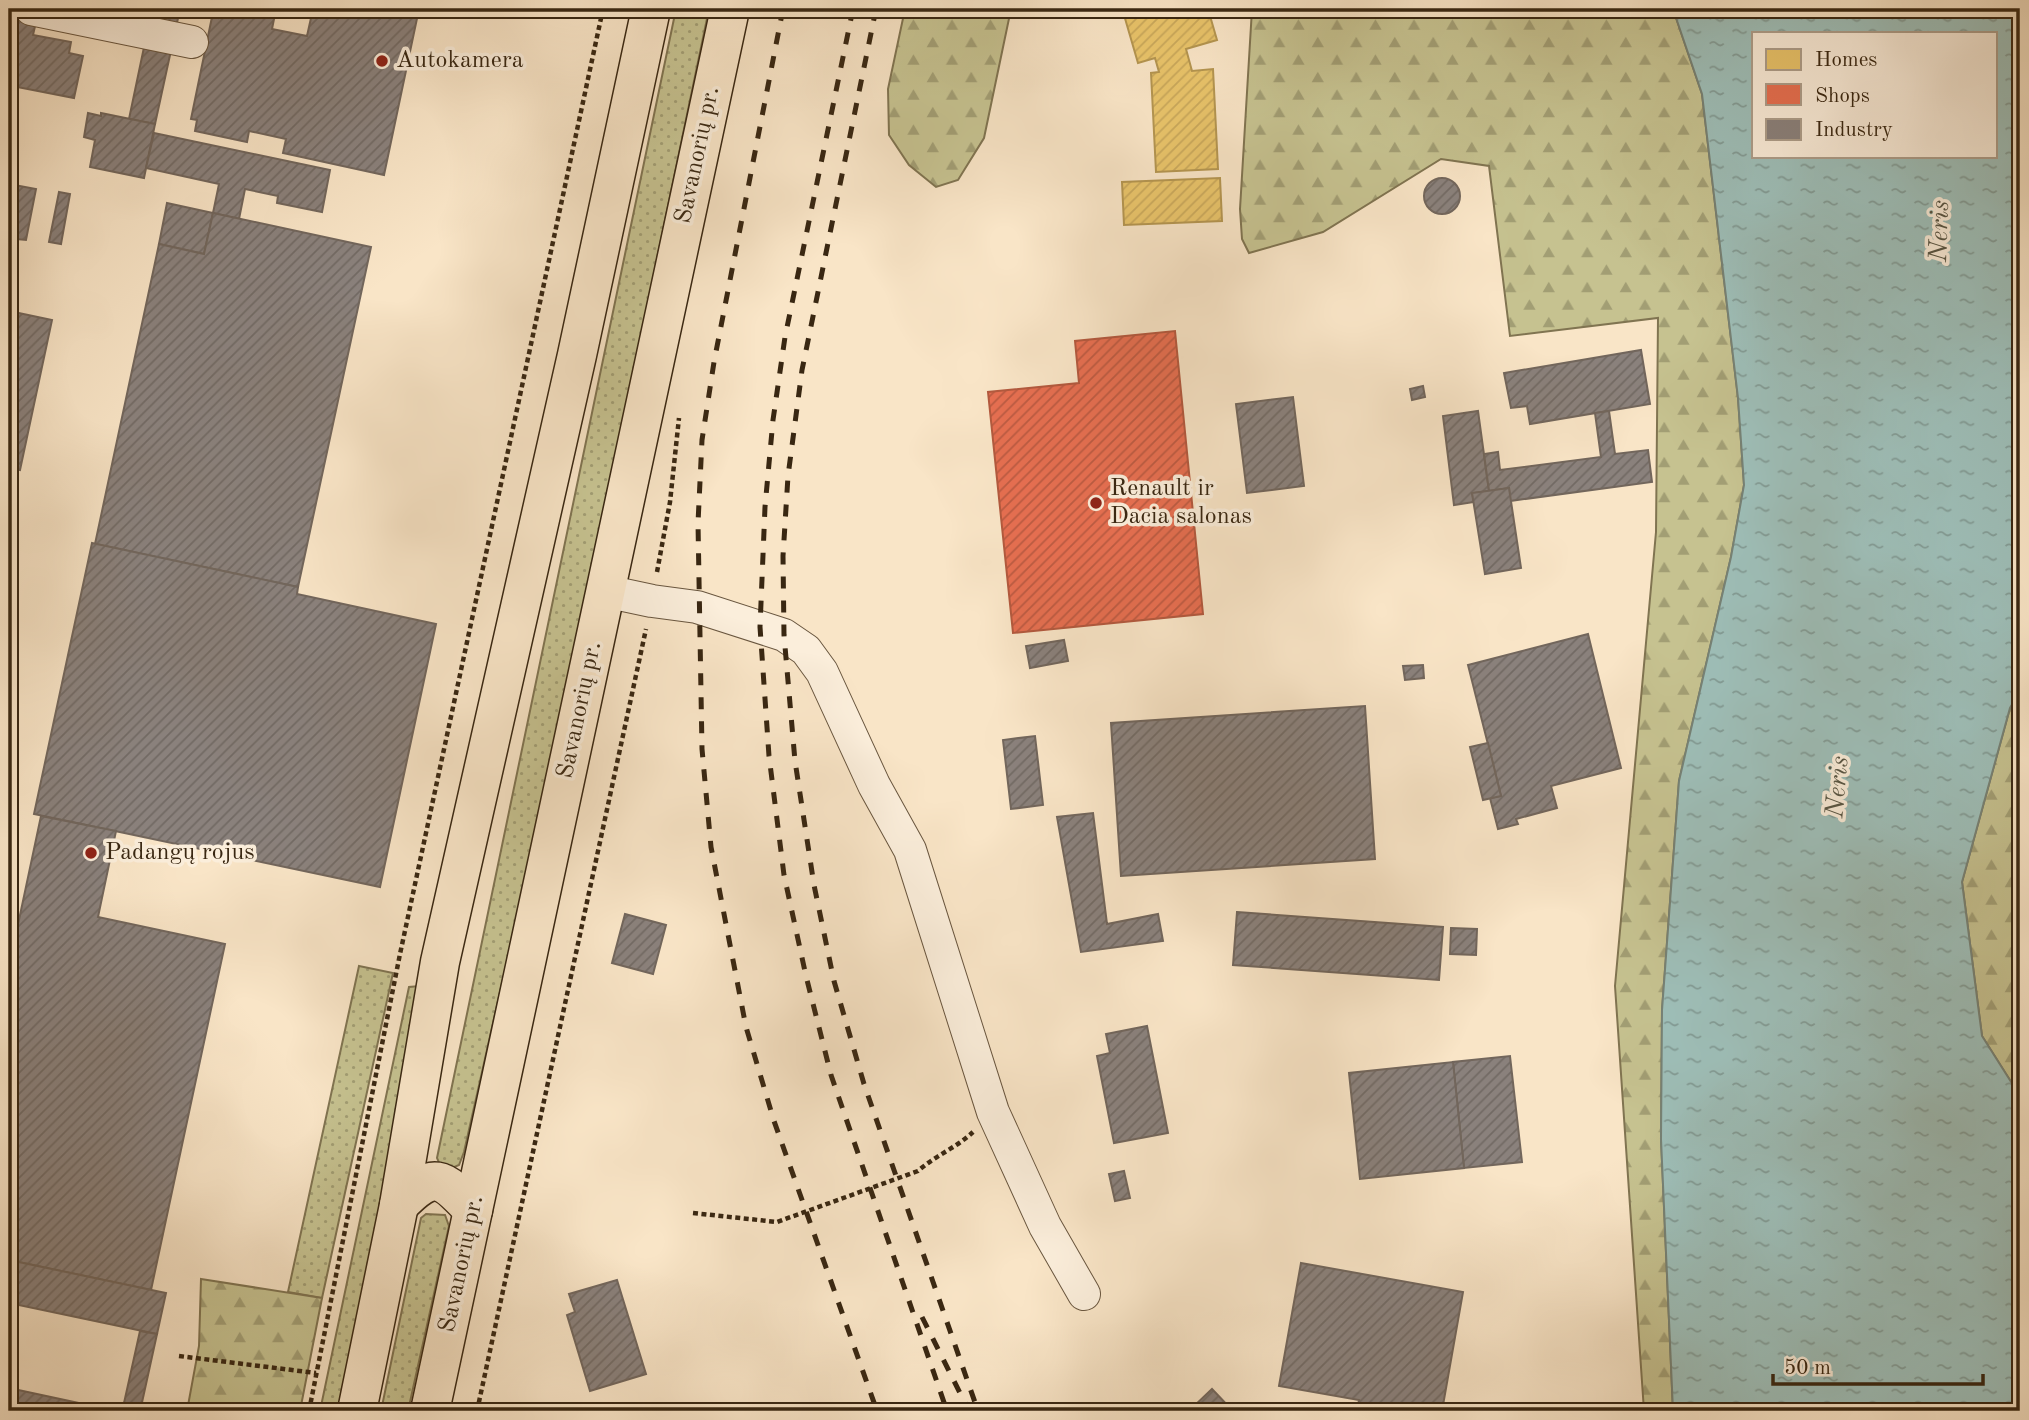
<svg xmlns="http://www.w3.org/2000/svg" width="2029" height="1420" viewBox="0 0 2029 1420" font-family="'Old Standard TT',serif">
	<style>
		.grass { fill: url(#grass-dots); stroke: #807451; stroke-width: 2 }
		.forest { fill: url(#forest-firs); stroke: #807451; stroke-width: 2 }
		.water { fill: url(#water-ripples); stroke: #768276; stroke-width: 2; fill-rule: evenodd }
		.homes { fill: url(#homes-hatch); stroke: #b49550; stroke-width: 2 }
		.shops { fill: url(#shops-hatch); stroke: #b3593e; stroke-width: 2 }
		.industry { fill: url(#industry-hatch); stroke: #72665c; stroke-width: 2 }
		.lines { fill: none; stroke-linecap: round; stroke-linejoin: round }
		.minor-casing { stroke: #69563f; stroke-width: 34 }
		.highway-casing { stroke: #392712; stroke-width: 41 }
		.path { stroke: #392712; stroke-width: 4.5; stroke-dasharray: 5 3.5; stroke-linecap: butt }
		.minor { stroke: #fbeedb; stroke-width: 32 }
		.highway { stroke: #f9e5c7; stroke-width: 38 }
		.rail { stroke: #392712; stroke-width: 5; stroke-dasharray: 12 12; stroke-linecap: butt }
		.poi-dot { fill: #8f2418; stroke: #fbeedb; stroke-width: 2.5 }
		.labels { text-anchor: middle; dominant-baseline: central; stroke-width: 7; stroke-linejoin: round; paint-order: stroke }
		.poi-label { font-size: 24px; fill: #392712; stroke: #fbeedb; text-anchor: start }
		.street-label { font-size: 24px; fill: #392712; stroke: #fbeedb }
		.water-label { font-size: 26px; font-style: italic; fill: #575544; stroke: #fbeedb }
	</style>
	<defs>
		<pattern id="grass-dots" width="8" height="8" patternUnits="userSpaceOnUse" patternTransform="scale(1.75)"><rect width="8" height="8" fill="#c6c290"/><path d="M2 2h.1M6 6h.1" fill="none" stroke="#a29e74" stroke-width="1.8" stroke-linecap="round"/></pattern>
		<pattern id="forest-firs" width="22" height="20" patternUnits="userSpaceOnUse" patternTransform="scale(1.75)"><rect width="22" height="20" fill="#c6c290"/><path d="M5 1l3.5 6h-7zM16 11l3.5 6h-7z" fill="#a29e74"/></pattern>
		<pattern id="water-ripples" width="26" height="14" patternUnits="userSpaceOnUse" patternTransform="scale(1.75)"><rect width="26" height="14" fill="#9ebfb9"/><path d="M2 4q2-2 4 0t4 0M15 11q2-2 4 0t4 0" fill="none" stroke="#829b95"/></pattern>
		<pattern id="homes-hatch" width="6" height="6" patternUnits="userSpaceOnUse" patternTransform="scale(1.75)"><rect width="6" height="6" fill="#e9c46a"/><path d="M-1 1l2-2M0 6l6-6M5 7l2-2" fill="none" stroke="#c9a85b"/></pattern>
		<pattern id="shops-hatch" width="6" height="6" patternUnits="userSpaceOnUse" patternTransform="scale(1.75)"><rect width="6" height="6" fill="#e76f51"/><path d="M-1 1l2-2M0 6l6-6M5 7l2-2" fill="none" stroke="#bc5b42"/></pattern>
		<pattern id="industry-hatch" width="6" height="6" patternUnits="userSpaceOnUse" patternTransform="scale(1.75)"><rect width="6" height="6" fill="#8a817c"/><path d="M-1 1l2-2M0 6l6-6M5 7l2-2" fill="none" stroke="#726a64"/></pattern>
	</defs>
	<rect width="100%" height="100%" fill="#f9e5c7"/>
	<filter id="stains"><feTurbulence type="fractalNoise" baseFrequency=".00286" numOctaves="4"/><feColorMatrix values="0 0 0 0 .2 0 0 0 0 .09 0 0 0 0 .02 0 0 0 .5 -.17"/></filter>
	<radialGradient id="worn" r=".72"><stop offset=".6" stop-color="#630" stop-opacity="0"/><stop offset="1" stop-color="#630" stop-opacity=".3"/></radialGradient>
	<g class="grass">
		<path d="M676,9H709L559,730L464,1152L459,1165L450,1169L440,1165L437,1158Z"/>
		<path d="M359,966L393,973L322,1298L288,1292Z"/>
		<path d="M420,986L425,994L338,1411H320L409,987Z"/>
		<path d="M426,1214L445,1215L449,1226L408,1411H381L421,1218Z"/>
	</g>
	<g class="forest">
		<path d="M905,9H1011L984,138L958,180L936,187L909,165L889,135L888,89Z"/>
		<path d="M1252,9H1673L1702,94L1738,398L1744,485L1731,557L1679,781L1662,1010L1661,1139L1673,1411H1644L1615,986L1656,532L1658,318L1510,336L1489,166L1441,159L1323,232L1249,253L1242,239L1240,209Z"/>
		<path d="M2020,691V1096L1982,1036L1962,882L2010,708Z"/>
		<path d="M201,1279L322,1298L300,1411H187L199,1346Z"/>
	</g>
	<path class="water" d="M1673,9H2020V691L2010,708L1962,882L1982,1036L2020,1096V1411H1673L1661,1139L1662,1010L1679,781L1731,557L1744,485L1738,398L1702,94ZM1754,33H1996V156H1754Z"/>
	<g class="homes">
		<path d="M1146,9H1208L1217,40L1186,49L1192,71L1213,69L1218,169L1156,172L1151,73L1159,72L1155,58L1138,63L1124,15Z"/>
		<path d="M1220,178L1222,221L1124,225L1122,182Z"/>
	</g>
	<path class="shops" d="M1175,331L1203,614L1013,633L988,392L1079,383L1075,341Z"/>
	<g class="industry">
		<path d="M152,9H180L155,124L129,119Z"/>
		<path d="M220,9H276L272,29L307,36L313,9H419L384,175L283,153L286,139L249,131L247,142L195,131L197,120L191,119L212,17L218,18Z"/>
		<path d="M9,16L36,22L33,35L71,42L69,53L83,56L74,98L12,86L15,71L9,70Z"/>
		<path d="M88,113L101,116V113L155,124L144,178L90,167L95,140L84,137Z"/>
		<path d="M154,133L330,170L322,212L277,203L278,196L245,189L239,219L213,213L219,184L146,168Z"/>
		<circle cx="1442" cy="196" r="18"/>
		<path d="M9,184L36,189L26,240L16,239L14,250L9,249Z"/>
		<path d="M59,192L70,194L61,244L49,242Z"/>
		<path d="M167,203L213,213L204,254L159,244Z"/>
		<path d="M213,213L371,247L298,587L95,544L159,244L204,254Z"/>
		<path d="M14,312L52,320L20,470L9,468V338Z"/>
		<path d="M1641,350L1650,404L1530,424L1527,406L1511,408L1504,373Z"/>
		<path d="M1423,386L1425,397L1412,400L1410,389Z"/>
		<path d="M1293,397L1304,486L1247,493L1236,404Z"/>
		<path d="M1478,411L1489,491L1472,493L1474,502L1454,505L1443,416Z"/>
		<path d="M1609,411L1615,454L1648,450L1652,482L1510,501L1509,488L1489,491L1484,454L1498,452L1500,470L1601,457L1595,413Z"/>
		<path d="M1509,488L1521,568L1485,574L1472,493Z"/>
		<path d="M92,543L298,587L297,594L436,624L380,887L34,814Z"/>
		<path d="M1588,634L1621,768L1551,786L1557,808L1516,819L1518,824L1498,829L1490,798L1501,796L1468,665Z"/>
		<path d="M1064,640L1068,661L1030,668L1026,646Z"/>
		<path d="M1423,665L1424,678L1405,680L1403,666Z"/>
		<path d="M1365,706L1375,859L1121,876L1111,723Z"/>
		<path d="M1035,736L1043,805L1011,809L1003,740Z"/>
		<path d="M1488,743L1501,796L1483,800L1470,747Z"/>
		<path d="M1093,813L1107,924L1158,914L1163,941L1081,952L1057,817Z"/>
		<path d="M41,816L116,831L98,917L225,944L151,1290L9,1260V967Z"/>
		<path d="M1237,912L1443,927L1439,980L1233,965Z"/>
		<path d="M625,914L666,925L653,974L612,963Z"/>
		<path d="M1451,928L1477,929L1476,955L1450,954Z"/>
		<path d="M1147,1026L1168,1133L1114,1143L1097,1056L1110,1053L1106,1034Z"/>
		<path d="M1510,1056L1522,1162L1464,1168L1453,1062Z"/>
		<path d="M1453,1062L1464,1168L1360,1179L1349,1073Z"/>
		<path d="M1124,1171L1130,1198L1115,1201L1109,1174Z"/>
		<path d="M9,1260L166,1293L157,1334L9,1303Z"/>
		<path d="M1301,1263L1463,1292L1442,1411H1357L1359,1400L1279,1386Z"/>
		<path d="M617,1280L646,1374L590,1391L567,1315L575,1312L569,1294Z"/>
		<path d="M140,1331L157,1334L141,1407L124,1403Z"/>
		<path d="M9,1388L116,1411H9Z"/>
		<path d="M1212,1389L1233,1411H1196L1193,1407Z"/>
		<path d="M124,1403L141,1407L162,1411H122Z"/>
	</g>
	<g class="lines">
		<defs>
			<g id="minor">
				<path d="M31,9L192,42"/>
				<path d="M605,591L652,601L697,607L784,635L806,650L822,672L874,785L910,850L993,1112L1045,1226L1084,1294"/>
			</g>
			<g id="highway">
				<path d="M399,1205C434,1169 442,1177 473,1210"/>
				<path d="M357,1411L399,1205L440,962L577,355L651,9"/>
				<path d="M430,1411L730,9"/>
			</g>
		</defs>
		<use href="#minor" class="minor-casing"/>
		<use href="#highway" class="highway-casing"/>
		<g class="path">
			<path d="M657,572L670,502L679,418"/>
			<path d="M693,1213L777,1222L918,1171C936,1155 956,1148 973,1132"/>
			<path d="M179,1356L316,1373"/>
			<path d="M309,1411L400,954L603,9"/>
			<path d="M477,1411L646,629"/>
		</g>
		<use href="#minor" class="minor"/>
		<use href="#highway" class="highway"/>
		<g class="rail">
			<path d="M783,9L714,362L702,440L698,523L702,749L711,847L746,1027L774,1121L877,1411"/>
			<path d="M853,9L785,337L773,420L765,507L760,627L769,756L784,875L806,976L831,1075L947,1411"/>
			<path d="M876,9L802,370L788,476L783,556L784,635L795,761L814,885L834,981L864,1084L978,1411"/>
			<path d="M922,1317L969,1411"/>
		</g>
	</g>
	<g class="poi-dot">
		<circle cx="382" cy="61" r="7"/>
		<circle cx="1096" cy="503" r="7"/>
		<circle cx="91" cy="853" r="7"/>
	</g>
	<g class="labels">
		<g class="poi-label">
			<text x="396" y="61">Autokamera</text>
			<text x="1110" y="489">Renault ir<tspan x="1110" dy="28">Dacia salonas</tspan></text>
			<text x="105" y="853">Padangų rojus</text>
		</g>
		<g class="street-label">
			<text transform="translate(698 155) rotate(-78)">Savanorių pr.</text>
			<text transform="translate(580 710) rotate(-78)">Savanorių pr.</text>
			<text transform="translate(462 1264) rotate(-78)">Savanorių pr.</text>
		</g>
		<g class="water-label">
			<text transform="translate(1940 231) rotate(-88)">Neris</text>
			<text transform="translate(1838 787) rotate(-85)">Neris</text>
		</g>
	</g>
	<rect width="2029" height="1420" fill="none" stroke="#f9e5c7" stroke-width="35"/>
	<rect x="10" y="10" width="2008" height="1399" fill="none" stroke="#392712" stroke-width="3.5"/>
	<rect x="18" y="18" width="1994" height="1385" fill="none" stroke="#392712" stroke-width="2"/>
	<rect x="1752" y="32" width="245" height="126" fill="#fbeedb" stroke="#ad9e8b" stroke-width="2"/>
	<rect x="1766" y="49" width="35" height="21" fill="#e9c46a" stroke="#ad9e8b" stroke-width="2"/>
	<text x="1815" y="66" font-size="21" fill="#392712">Homes</text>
	<rect x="1766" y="84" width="35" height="21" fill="#e76f51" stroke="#ad9e8b" stroke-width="2"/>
	<text x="1815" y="102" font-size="21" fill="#392712">Shops</text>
	<rect x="1766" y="119" width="35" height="21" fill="#8a817c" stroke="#ad9e8b" stroke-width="2"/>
	<text x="1815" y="136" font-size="21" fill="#392712">Industry</text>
	<path d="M1773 1374v10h210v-10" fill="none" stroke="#392712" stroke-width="3.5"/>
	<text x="1784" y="1374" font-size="21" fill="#392712" stroke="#fbeedb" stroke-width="5" paint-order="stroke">50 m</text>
	<rect width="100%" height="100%" filter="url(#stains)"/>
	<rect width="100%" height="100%" fill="url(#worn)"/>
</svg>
